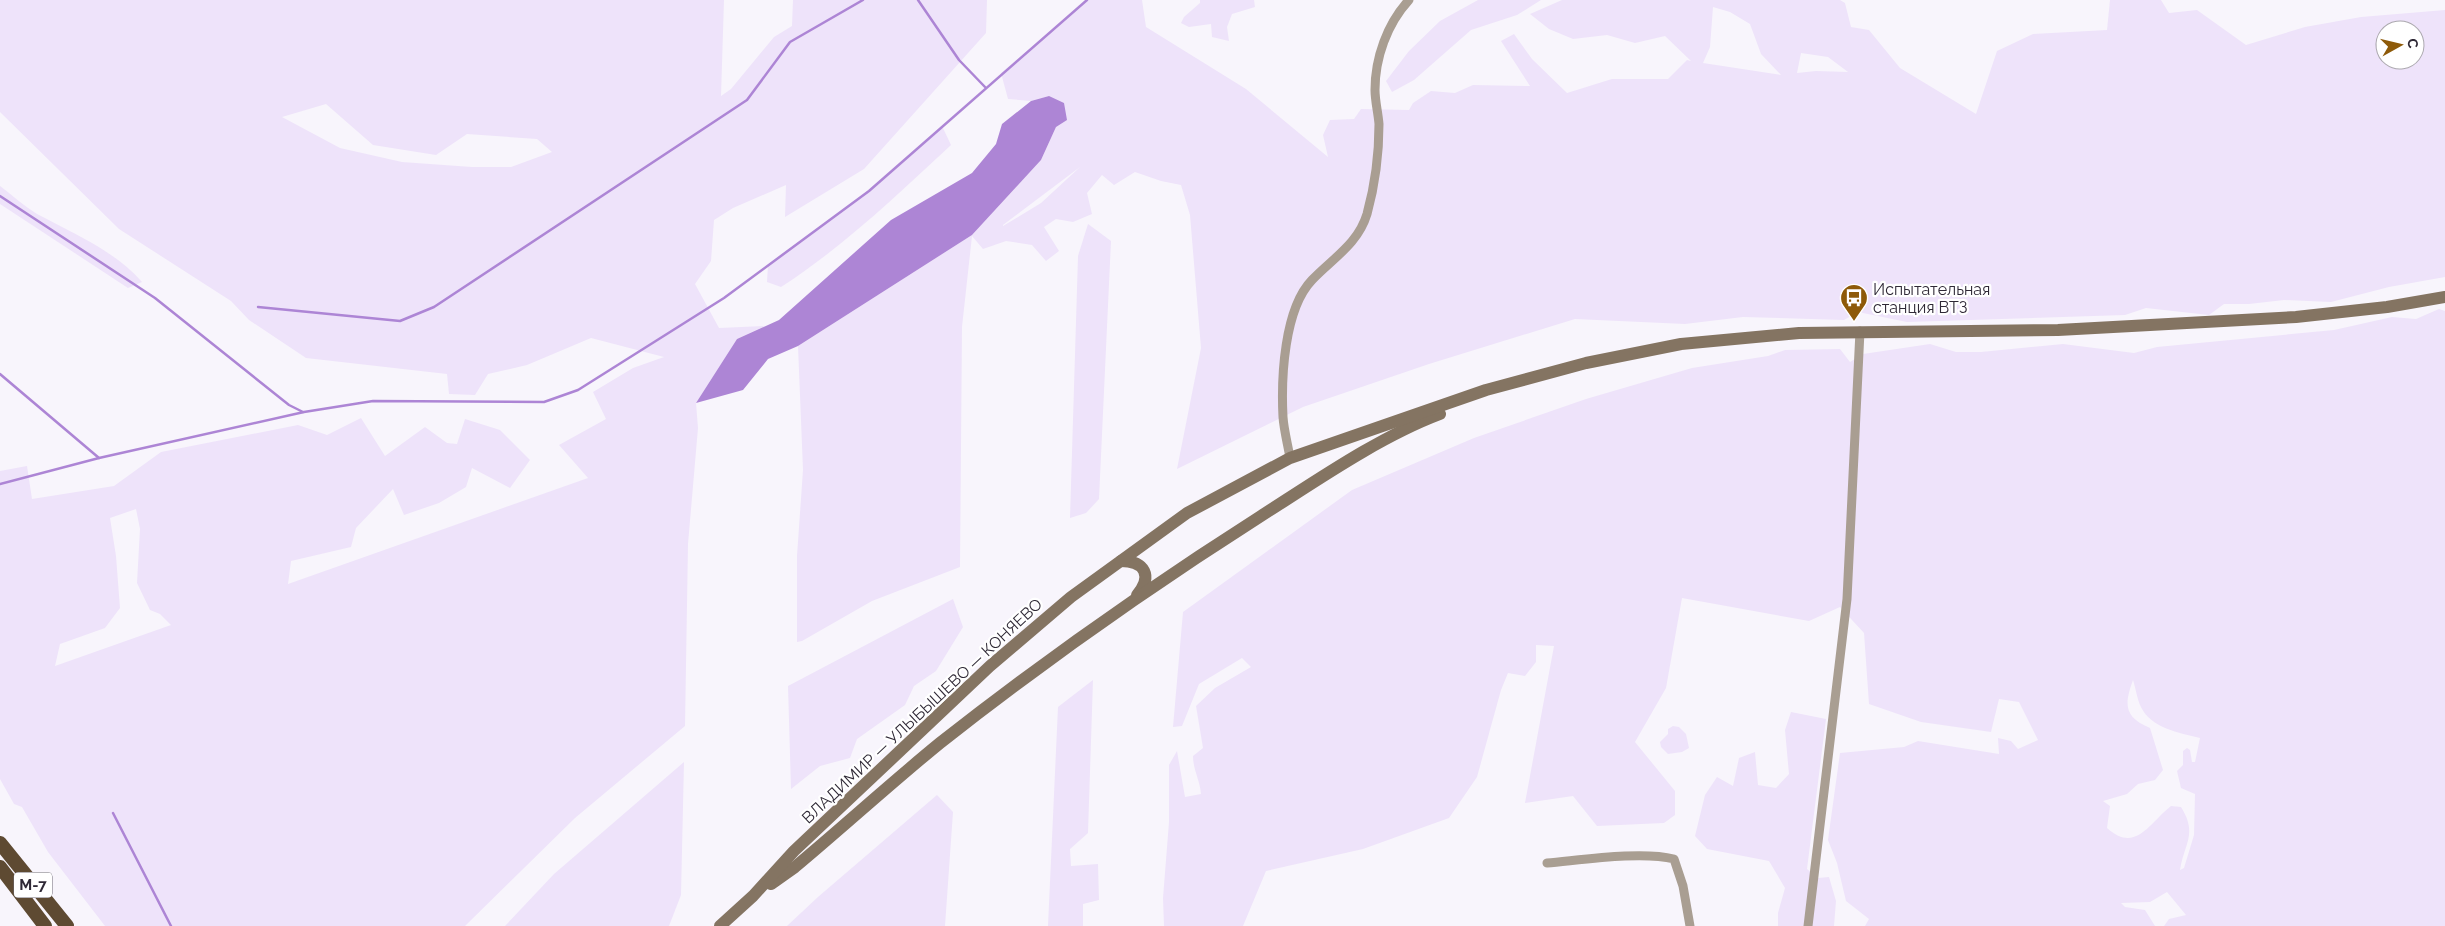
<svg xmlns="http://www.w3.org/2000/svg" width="2445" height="926" viewBox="0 0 2445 926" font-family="Raleway,sans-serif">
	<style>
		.green { fill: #eee3fa; fill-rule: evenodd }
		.water { fill: #ad85d5 }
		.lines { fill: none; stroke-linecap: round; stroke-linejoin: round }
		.stream { stroke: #ad85d5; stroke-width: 2.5 }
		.minor { stroke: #a99e92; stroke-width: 9 }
		.secondary { stroke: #847462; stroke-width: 12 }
		.trunk { stroke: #5e4a32; stroke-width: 14 }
		.labels { text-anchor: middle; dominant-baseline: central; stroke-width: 4.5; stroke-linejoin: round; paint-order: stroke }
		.shield { fill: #fff; stroke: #6d6972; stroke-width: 1 }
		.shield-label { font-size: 15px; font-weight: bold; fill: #2f2936 }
		.poi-label { font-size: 16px; fill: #2f2936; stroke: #fff; text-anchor: start }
		.street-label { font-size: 16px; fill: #2f2936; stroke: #fff }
	</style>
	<rect width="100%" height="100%" fill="#f8f5fc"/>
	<g class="green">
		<path d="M0,0H724L721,96L731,89L774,37L792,26L793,0H987L986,33L864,169L785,217L786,185L733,208L714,220L711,261L695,284L719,328L765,326L737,339L696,403L698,428L688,544L685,726L575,818L465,926H105L48,852L22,807L14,804L0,779V471L27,466L32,499L114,486L161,452L298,425L327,435L361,418L385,456L425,427L447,443L457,444L465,419L500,430L530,460L510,488L472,468L466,487L439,503L404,515L393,489L356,528L351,547L291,561L288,584L588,478L559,445L606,419L593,392L633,368L664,357L591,338L527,365L488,374L475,395L449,394L447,374L306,358L249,320L231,301L119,229L0,112ZM326,104L373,145L436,155L467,134L537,139L552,152L511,167H472L402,162L340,148L282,117ZM136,509L140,529L137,583L150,610L160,614L171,625L55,666L60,644L105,628L120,608L116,556L110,518Z"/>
		<path d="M1087,0H1142L1146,27L1246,89L1328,157L1323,135L1330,120L1354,119L1361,109L1409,110L1413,103L1431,91L1455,93L1473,85L1530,86L1501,41L1514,34L1532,59L1567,93L1612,79H1668L1687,60L1691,61L1665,36L1635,43L1607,35L1573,39L1549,29L1530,14L1562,0H1840L1845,3L1851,27L1869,30L1900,68L1976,114L1997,51L2033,34L2107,30L2110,0H2161L2169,13L2197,10L2246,45L2305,27L2361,17L2445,10V277L2389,287L2331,302L2284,300L2249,304H2224L2209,315L2146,308L2125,315L1907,322L1858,312L1844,320L1743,317L1685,324L1575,319L1429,364L1303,407L1177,469L1201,348L1190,215L1181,185L1161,181L1135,172L1114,185L1102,175L1087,193L1092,214L1073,222L1056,219L1044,227L1059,251L1046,261L1032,245L1006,241L983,249L972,236L962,327L960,567L872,601L802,641L797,642V556L803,470L798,346L972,235L1041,160L1056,127L1049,96L1031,101L1008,99L1001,73ZM1713,7L1730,12L1750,24L1761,54L1781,75L1703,63L1710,47ZM2385,30H2415V60H2385ZM1801,53L1828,57L1848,72L1816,71L1797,73ZM1080,167L1041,203L1003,226V225Z"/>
		<path d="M1200,0H1254L1255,7L1232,14L1227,27L1229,41L1212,37L1211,24L1189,27L1181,23L1184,17L1200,3Z"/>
		<path d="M1478,0H1541L1517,15L1471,30L1414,80L1392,92L1386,81L1409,51L1440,21Z"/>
		<path d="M942,126L951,145C897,195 843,247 781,287L767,282L768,265L869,191Z"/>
		<path d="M0,186C12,195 24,206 37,214C73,233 115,251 142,282L128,288L0,204Z"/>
		<path d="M1088,224L1111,241L1099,499L1086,513L1070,518L1078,256Z"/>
		<path d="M2439,309L2445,311V926H2164L2169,919L2186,915L2167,892L2150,902L2121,903L2125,907L2145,910L2155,926H1865L1869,919L1846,901L1837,863L1828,840L1840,753L1904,747L1918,741L1999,754L1998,738L2011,741L2018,749L2038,740L2019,702L1999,699L1991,732L1921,722L1869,704L1864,633L1840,607L1809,621L1682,598L1666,688L1635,742L1675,791V815L1664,823L1597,826L1573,796L1525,803L1554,646L1536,645V662L1525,676L1508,673L1501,690L1477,777L1449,818L1363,849L1266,871L1243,926H1164L1163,898L1169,822V765L1177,751L1185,797L1201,794C1200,780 1193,770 1193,756L1203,748L1196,706L1215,688L1251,667L1242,658L1199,684L1182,726L1173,727L1183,612L1352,490L1474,438L1586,399L1692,368L1768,356L1785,350L1840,349L1850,362L1863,354L1930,344L1956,352H1981L2063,344L2134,353L2157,347L2334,330L2392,317L2416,319ZM2133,680C2136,689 2137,699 2141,707C2151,728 2179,733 2200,738L2195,762H2192L2190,750L2187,748L2183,751V765L2177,771L2181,788L2195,794L2194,835L2184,868L2180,870C2184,844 2198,834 2181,807L2171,806C2149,823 2136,854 2107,828L2110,806L2103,801L2127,794L2138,784L2155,780L2163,770L2150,728C2124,717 2124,705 2133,680Z"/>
		<path d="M953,599L963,627L936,671L914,686L905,705L857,739L850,758L820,766L791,789L788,686Z"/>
		<path d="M1093,680L1088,833L1070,849L1071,866L1098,864L1099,900L1083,904V926H1048L1058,707Z"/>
		<path d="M1791,712L1826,719L1807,869L1818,878L1829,877L1836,901L1834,926H1778V913L1785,888L1769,861L1707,849L1695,836L1705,795L1717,777L1733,786L1739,758L1755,752L1758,785L1776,788L1789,774L1785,730Z"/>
		<path d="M1673,726L1679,727L1686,734L1689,748L1682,752L1668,754L1661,747L1660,742L1668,734V729Z"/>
		<path d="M684,762L681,895L669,926H505L554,874Z"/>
		<path d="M937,795L953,812L945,926H787L818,897Z"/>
	</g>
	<path class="water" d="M1049,96L1064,103L1067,120L1056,127L1041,160L972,235L798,346L768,359L743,390L696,403L737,339L779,320L891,220L972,173L996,144L1002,124L1031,101Z"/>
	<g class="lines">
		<g class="stream">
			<path d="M918,0L959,60L985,87"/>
			<path d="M0,196L155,298L289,405L303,412"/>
			<path d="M258,307L400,321L434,307L747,100L790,42L863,0"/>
			<path d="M0,374L99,458"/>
			<path d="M0,484L99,458L304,412L373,401L544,402L578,390L724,298L869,191L1087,0"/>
			<path d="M113,813L171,926"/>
		</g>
		<g class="minor">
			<path d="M1290,458C1288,445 1284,431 1283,417C1281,378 1284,309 1312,280C1333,258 1358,244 1367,214C1375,185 1379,153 1379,124C1378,112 1375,101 1375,90C1375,58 1387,24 1409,0"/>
			<path d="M1547,863C1582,860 1641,851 1674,859L1683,886L1690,926"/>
			<path d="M1808,926L1847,599L1860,331"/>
		</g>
		<g class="secondary">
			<path d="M1121,561C1145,561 1153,576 1137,595"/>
			<path d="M771,884L795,867C844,826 891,783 940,743C1043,662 1151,586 1261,516C1316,481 1379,437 1440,414"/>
			<path d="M720,926L753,896L794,851L990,666L1071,597L1187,513L1290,458L1486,390L1586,363L1681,344L1799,333L2058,330L2296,317L2387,307L2445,297"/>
		</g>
		<g class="trunk">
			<path d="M0,843L67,926"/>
			<path d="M0,867L45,926"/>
		</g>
	</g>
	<defs>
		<symbol id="bus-pin" viewBox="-11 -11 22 30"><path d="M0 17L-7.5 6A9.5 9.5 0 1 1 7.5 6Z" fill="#8e5a09" stroke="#fff"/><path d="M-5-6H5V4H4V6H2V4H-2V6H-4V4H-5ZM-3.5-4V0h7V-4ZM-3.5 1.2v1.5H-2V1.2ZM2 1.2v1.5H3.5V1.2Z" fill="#fff"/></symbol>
	</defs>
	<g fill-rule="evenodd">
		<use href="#bus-pin" x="1838" y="282" width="32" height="43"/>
	</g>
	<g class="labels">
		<rect class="shield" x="14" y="872.5" width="38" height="25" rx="4"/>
		<g class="shield-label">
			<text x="33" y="885">М-7</text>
		</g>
		<g class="poi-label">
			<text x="1873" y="289">Испытательная<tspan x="1873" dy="18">станция ВТЗ</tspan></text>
		</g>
		<g class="street-label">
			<text transform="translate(922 711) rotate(-43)">ВЛАДИМИР — УЛЫБЫШЕВО — КОНЯЕВО</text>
		</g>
	</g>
	<g transform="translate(2400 45) rotate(82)"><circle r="24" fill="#ffffff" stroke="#aca9af"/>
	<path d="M0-4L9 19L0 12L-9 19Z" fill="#8e5a09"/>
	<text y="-8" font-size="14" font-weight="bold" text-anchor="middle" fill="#2f2936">С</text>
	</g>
</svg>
